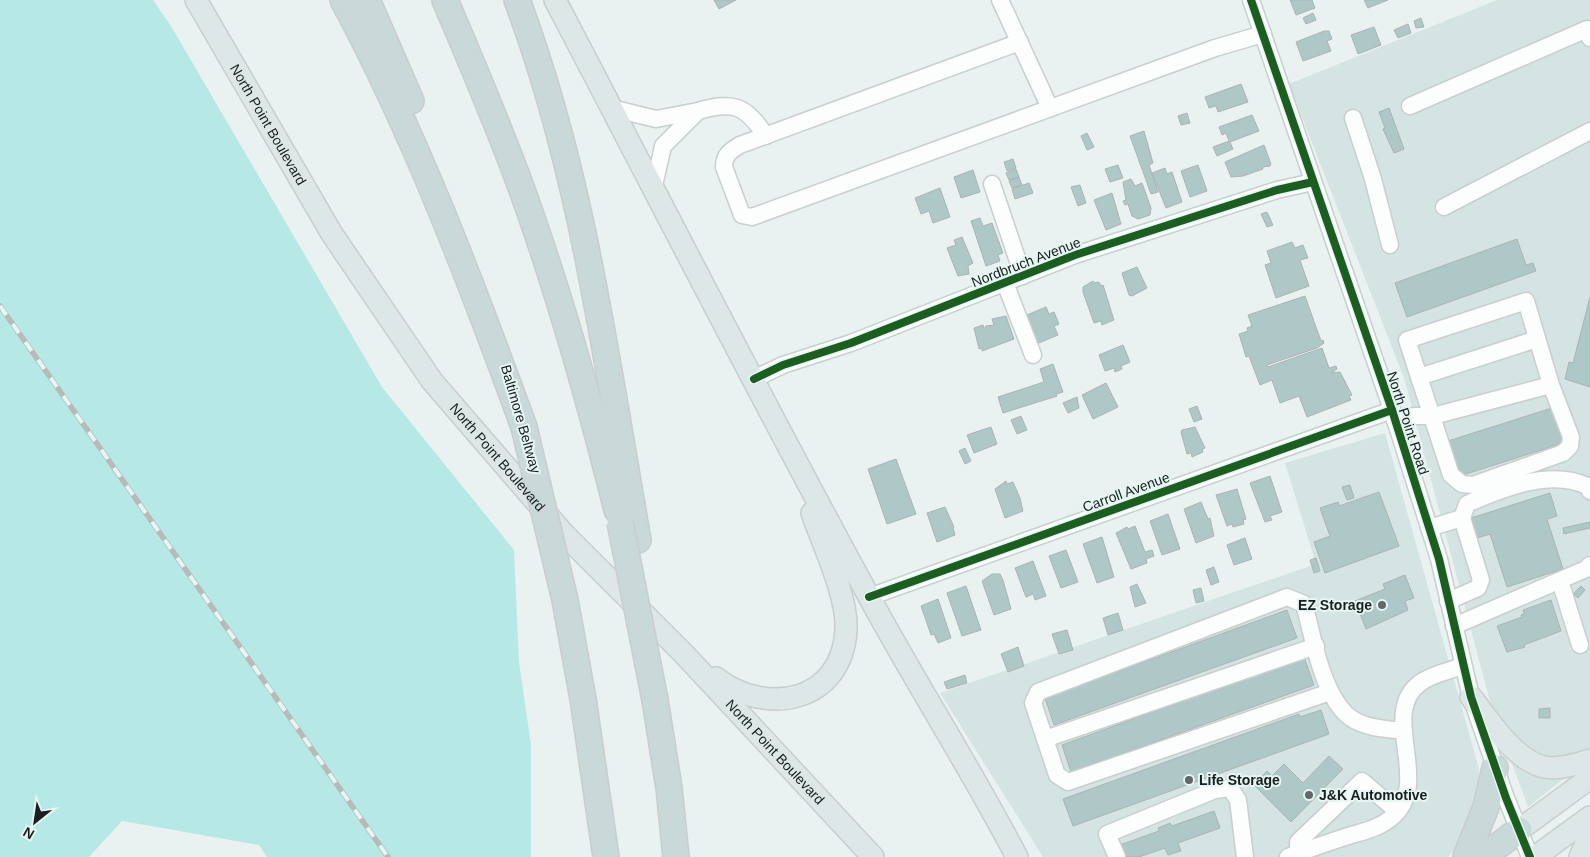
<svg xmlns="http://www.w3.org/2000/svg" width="1590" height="857" viewBox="0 0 1590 857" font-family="Arial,sans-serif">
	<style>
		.built { fill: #d4e4e2 }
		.green { fill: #b6e9e5 }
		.building { fill: #adc8c7; stroke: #adb3b2 }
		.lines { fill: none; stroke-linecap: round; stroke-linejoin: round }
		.minor-casing { stroke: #c8cfce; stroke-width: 19 }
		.major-casing { stroke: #cacdcd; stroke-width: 24 }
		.highway-casing { stroke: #cacdcd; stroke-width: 28 }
		.minor { stroke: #fcfdfd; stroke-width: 16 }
		.major { stroke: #dde7e7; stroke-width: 21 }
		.highway { stroke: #c9d8d8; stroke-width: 25 }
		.rail-casing { stroke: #b8baba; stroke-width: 5.5 }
		.rail { stroke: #e6f6f4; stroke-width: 4; stroke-dasharray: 11; stroke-linecap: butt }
		.highway-bridge-casing { stroke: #cacdcd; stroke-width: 28; stroke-linecap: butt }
		.highway-bridge { stroke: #c9d8d8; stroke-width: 25 }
		.cycleway-casing { stroke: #e6f6f4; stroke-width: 11 }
		.cycleway { stroke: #1b5e20; stroke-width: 8 }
		.poi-dot { fill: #626868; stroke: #e6f6f4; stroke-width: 2 }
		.labels { text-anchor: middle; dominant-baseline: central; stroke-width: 4; stroke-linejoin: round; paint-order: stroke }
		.street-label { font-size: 14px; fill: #191e1e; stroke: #e6f6f4 }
		.poi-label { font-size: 14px; font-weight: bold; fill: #191e1e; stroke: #e6f6f4; text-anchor: start }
	</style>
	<rect width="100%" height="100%" fill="#eaf2f1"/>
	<g class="built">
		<path d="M1497,0H1590V758L1528,807L1492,709L1404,378L1289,84Z"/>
		<path d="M1385,433L1479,769L1478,821L1448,857H1043L940,693L1316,564L1285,463Z"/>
	</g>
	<path class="green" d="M0,0H153L171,26L382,387L514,550L519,662L531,745V857H267L259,845L122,821L89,857H0Z"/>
	<g class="building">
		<path d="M714,0H736L719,9Z"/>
		<path d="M1290,0H1312L1315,8L1296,15Z"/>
		<path d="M1364,0H1388L1368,8Z"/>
		<path d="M1313,13L1316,20L1306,24L1303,18Z"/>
		<path d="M1421,18L1424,27L1416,28L1414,21Z"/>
		<path d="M1408,24L1411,33L1398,38L1394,30Z"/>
		<path d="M1374,27L1381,45L1358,54L1351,35Z"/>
		<path d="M1324,31H1329L1332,39L1327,41L1331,51L1303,61L1296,42Z"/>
		<path d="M1241,84L1248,102L1218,112L1216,106L1209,108L1205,97Z"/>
		<path d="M1389,108L1404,149L1394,153L1383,129L1385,128L1379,112Z"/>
		<path d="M1187,113L1190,123L1181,125L1178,116Z"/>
		<path d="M1252,115L1259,131L1230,142L1233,149L1217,156L1213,147L1229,141L1226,133L1222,135L1219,127Z"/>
		<path d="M1144,131L1153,163L1149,165L1158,192L1151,194L1130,136Z"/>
		<path d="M1087,133L1094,147L1087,150L1081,136Z"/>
		<path d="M1264,145L1271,164L1270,166L1262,167L1263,169L1243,176L1231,177L1225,162Z"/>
		<path d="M1013,159L1016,168L1007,171L1004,162Z"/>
		<path d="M1118,165L1123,178L1110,182L1105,169Z"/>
		<path d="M1198,165L1207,191L1190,197L1181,171Z"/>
		<path d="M1165,168L1167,174L1172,172L1182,202L1166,208L1152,173Z"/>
		<path d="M1016,169L1019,177L1009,180L1006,173Z"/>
		<path d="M973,170L980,192L961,198L954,177Z"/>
		<path d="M1019,177L1022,185L1012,188L1009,181Z"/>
		<path d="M1131,179L1135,186L1142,183L1151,208L1150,215L1138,219L1132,216L1128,204L1125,205L1123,201L1126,200L1123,182Z"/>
		<path d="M1029,183L1033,193L1015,199L1012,189Z"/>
		<path d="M1080,185L1086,203L1078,206L1071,187Z"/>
		<path d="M940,188L950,217L933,223L929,211L921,214L915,198Z"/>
		<path d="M1112,193L1121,224L1106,230L1094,200Z"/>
		<path d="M1267,212L1273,225L1267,227L1261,214Z"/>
		<path d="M980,218L983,226L992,223L1003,253L998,255L1000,261L986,266L971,221Z"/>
		<path d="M962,237L973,263L968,266L969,274L958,276L947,248L956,245L954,240Z"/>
		<path d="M1517,239L1526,265L1533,263L1536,271L1407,317L1395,283Z"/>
		<path d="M1292,242L1295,248L1303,245L1308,258L1300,260L1309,286L1276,298L1265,265L1271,263L1267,251Z"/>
		<path d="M1137,267L1147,288L1132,296L1129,295L1122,273Z"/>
		<path d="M1093,281L1094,283L1099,282L1101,286L1103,285L1114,320L1102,325L1101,321L1094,323L1083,292V287Z"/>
		<path d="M1305,296L1321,341L1323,340L1324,343L1317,348L1267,365L1268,367L1322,348L1329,368L1336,366L1337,369L1331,373L1340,372L1352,395L1349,396L1351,400L1307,417L1299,396L1280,403L1272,380L1260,385L1249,356L1246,357L1239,334L1248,331L1247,328L1252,326L1248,315Z"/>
		<path d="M1590,297V387L1565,379L1569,362L1573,363Z"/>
		<path d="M1046,307L1049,314L1054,312L1059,324L1054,326L1058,335L1034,345L1022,317Z"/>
		<path d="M1006,316L1014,339L982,351V348L979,349L974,328L983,325L984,329L986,326L994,325L992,319Z"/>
		<path d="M1123,345L1130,362L1121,366L1122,369L1115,372L1114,368L1105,371L1099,355Z"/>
		<path d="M1053,364L1063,392L1056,394L1057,396L1003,413L998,397L1044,382L1040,369Z"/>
		<path d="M1106,383L1118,407L1093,419L1082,395Z"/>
		<path d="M1077,397L1079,408L1068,413L1063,403Z"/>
		<path d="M1197,406L1202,419L1194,422L1189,409Z"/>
		<path d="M1552,408L1563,443L1460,476L1448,441Z"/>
		<path d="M1021,416L1027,430L1017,434L1011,420Z"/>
		<path d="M991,427L997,444L974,453L967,435Z"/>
		<path d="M1195,427L1205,448L1202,449L1203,452L1192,457L1191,453L1187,454L1181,432L1182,430Z"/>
		<path d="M965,448L971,461L965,464L959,451Z"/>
		<path d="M896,459L916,514L887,524L868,469Z"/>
		<path d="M1270,476L1282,512L1270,516L1272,520L1265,522L1250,483Z"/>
		<path d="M1006,481L1007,484L1013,482L1020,498L1023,511L1005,518L995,489Z"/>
		<path d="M1350,485L1354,498L1347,500L1342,487Z"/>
		<path d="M1237,489L1246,519L1243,520L1244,524L1233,527L1232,524L1227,526L1216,495Z"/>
		<path d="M1379,492L1399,546L1325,573L1314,542L1330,536L1320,508L1338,502L1339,506Z"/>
		<path d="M1550,493L1557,516L1547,519L1563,569L1507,587L1490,534L1477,538L1471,518Z"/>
		<path d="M1201,502L1208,519L1210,518L1214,536L1196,543L1184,509Z"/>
		<path d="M945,507L954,527L953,528L955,535L937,542L927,513Z"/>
		<path d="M1168,514L1180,549L1162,555L1150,521Z"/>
		<path d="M1590,522V528L1564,534L1563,528Z"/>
		<path d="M1135,526L1145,552L1152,550L1154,556L1146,559L1147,563L1131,569L1116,533L1127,527L1128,529Z"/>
		<path d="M1102,537L1114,577L1097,583L1083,544Z"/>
		<path d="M1245,538L1252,559L1234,565L1227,545Z"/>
		<path d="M1066,550L1078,582L1061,588L1049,556Z"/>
		<path d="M1316,558L1320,571L1314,573L1310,560Z"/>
		<path d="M1033,561L1046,596L1035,600L1033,594L1026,597L1015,568Z"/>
		<path d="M1214,567L1219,582L1211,585L1206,570Z"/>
		<path d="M992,574H1000L1003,580L1011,609L994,615L982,581Z"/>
		<path d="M1405,575L1414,598L1405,601L1408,610L1366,629L1355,601L1385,589L1383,584Z"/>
		<path d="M1137,584L1146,603L1135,607L1130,587Z"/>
		<path d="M966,586L981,630L962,636L947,593Z"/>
		<path d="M1581,586L1585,590L1578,598L1573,594Z"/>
		<path d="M1201,588L1204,601L1196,603L1193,590Z"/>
		<path d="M938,599L951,638L938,643L934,634L931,635L921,606Z"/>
		<path d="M1551,600L1561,631L1524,645L1525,647L1507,652L1497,626L1522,617L1521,615L1524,614L1523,610Z"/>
		<path d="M1287,610L1297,638L1054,725L1045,698Z"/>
		<path d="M1118,613L1123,630L1108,635L1103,618Z"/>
		<path d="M1067,630L1073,650L1059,654L1052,634Z"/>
		<path d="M1018,647L1024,666L1008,672L1001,654Z"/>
		<path d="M1304,657L1314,685L1071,772L1062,745Z"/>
		<path d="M965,675L967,683L947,689L944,682Z"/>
		<path d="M1550,708V718H1539V709Z"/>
		<path d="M1321,710L1329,734L1073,826L1063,799L1299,714L1300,717Z"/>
		<path d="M1329,756L1343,769L1291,822L1254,785L1267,771L1272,776L1284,764L1303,783Z"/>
		<path d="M1214,811L1220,828L1178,843L1181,851L1168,855L1165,848L1139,857H1121L1117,846L1159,831L1158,828L1170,823L1172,826Z"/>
	</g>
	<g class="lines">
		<defs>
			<g id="minor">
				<path d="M1000,0L1050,108"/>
				<path d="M1251,0L1392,410L1439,559L1471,697L1506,798L1530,857"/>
				<path d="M1020,42L740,145C730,151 724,155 724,167L742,215L752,217L1215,48L1263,34"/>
				<path d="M1410,106L1587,29L1590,38"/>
				<path d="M611,108L656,119L698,111L663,146L653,190"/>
				<path d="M698,111C734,101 745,105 766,136"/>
				<path d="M1353,118L1373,179L1390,245"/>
				<path d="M992,184L1023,276"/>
				<path d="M1444,207L1590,131"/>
				<path d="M1005,283L1033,355"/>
				<path d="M1419,377L1537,339"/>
				<path d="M754,379L783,365L851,343L1075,255L1277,190L1313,182"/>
				<path d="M1395,421L1414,416H1433L1551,385L1526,301L1407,340L1451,475L1462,484L1473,485L1563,453L1570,446L1571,437L1551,385"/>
				<path d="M1429,528L1462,518L1467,504C1503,488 1552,468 1589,487L1590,491"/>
				<path d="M1560,581L1580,645"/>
				<path d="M869,597L1392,410"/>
				<path d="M1448,601L1478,588L1481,580L1462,518"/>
				<path d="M1454,626L1586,569L1590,565"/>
				<path d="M1330,692L1068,782L1057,775L1033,703L1038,692L1287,597L1304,604C1313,636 1321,690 1346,714C1360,728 1385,729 1404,731"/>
				<path d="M1045,739L1316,646"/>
				<path d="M1298,853V842L1362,781L1397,811"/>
				<path d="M1117,857L1107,834L1215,790L1230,788L1238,800L1245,857"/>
				<path d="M1288,857C1306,850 1324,844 1342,838C1359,832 1377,830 1391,818C1434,784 1378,714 1420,683C1432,674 1449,671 1463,666"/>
			</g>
			<g id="major">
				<path id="s1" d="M196,0L332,234L432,381L563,533L684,654L873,857"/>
				<path d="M555,0C659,198 760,397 867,593C915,682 970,767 1017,857"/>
				<path d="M716,678C767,717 842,702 846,630C848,597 823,545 812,513"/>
				<path d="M1471,697C1489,720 1514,760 1544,767C1559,770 1576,764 1590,760"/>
				<path d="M1519,830L1590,778"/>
				<path d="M1535,857L1590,817"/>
				<path d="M1580,857L1590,834"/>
			</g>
			<g id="highway">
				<path d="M343,0C416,136 471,282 524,427"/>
				<path d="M367,0L411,101"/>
				<path d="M445,0C473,66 502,133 526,201C562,302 591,406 617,510"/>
				<path d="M517,0C582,173 606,359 638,540"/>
				<path d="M565,600L583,699L606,857"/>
				<path d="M655,700L669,788L676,857"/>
				<path d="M1466,857L1486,807L1495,768"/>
				<path d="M1483,857L1519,830"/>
			</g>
		</defs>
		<use href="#minor" class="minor-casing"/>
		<use href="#major" class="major-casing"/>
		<use href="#highway" class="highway-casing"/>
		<use href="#minor" class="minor"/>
		<use href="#major" class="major"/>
		<use href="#highway" class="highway"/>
		<defs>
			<path id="rail" d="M0,306L388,857"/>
		</defs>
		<use href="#rail" class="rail-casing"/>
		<use href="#rail" class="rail"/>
		<defs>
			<g id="highway-bridge">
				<path d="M524,427L565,600"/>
				<path d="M620,522L655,700"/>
			</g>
		</defs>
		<use href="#highway-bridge" class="highway-bridge-casing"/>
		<use href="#highway-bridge" class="highway-bridge"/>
		<defs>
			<g id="cycleway">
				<path d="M1251,0L1392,410L1439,559L1471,697L1506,798L1530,857"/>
				<path d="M754,379L783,365L851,343L1075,255L1277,190L1313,182"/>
				<path d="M869,597L1392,410"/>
			</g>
		</defs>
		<use href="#cycleway" class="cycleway-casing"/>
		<use href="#cycleway" class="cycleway"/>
	</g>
	<g class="poi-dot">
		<circle cx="1382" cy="605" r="5"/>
		<circle cx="1189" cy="780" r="5"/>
		<circle cx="1309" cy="795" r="5"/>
	</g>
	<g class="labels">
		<g class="street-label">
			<text stroke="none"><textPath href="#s1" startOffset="144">North Point Boulevard</textPath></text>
			<text transform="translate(1026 262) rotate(-21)">Nordbruch Avenue</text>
			<text transform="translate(521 419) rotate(74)">Baltimore Beltway</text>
			<text transform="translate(1408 423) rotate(72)">North Point Road</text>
			<text stroke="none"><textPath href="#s1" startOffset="549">North Point Boulevard</textPath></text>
			<text transform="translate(1126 492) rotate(-20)">Carroll Avenue</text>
			<text stroke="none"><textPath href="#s1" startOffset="954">North Point Boulevard</textPath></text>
		</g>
		<g class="poi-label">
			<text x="1372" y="605" text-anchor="end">EZ Storage</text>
			<text x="1199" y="780">Life Storage</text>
			<text x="1319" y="795">J&amp;K Automotive</text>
		</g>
	</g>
	<g transform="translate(35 822) rotate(210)" stroke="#e6f6f4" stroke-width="4" paint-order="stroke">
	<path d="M0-4L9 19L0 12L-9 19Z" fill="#191e1e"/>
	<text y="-8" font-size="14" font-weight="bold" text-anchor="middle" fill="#191e1e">N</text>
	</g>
</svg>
